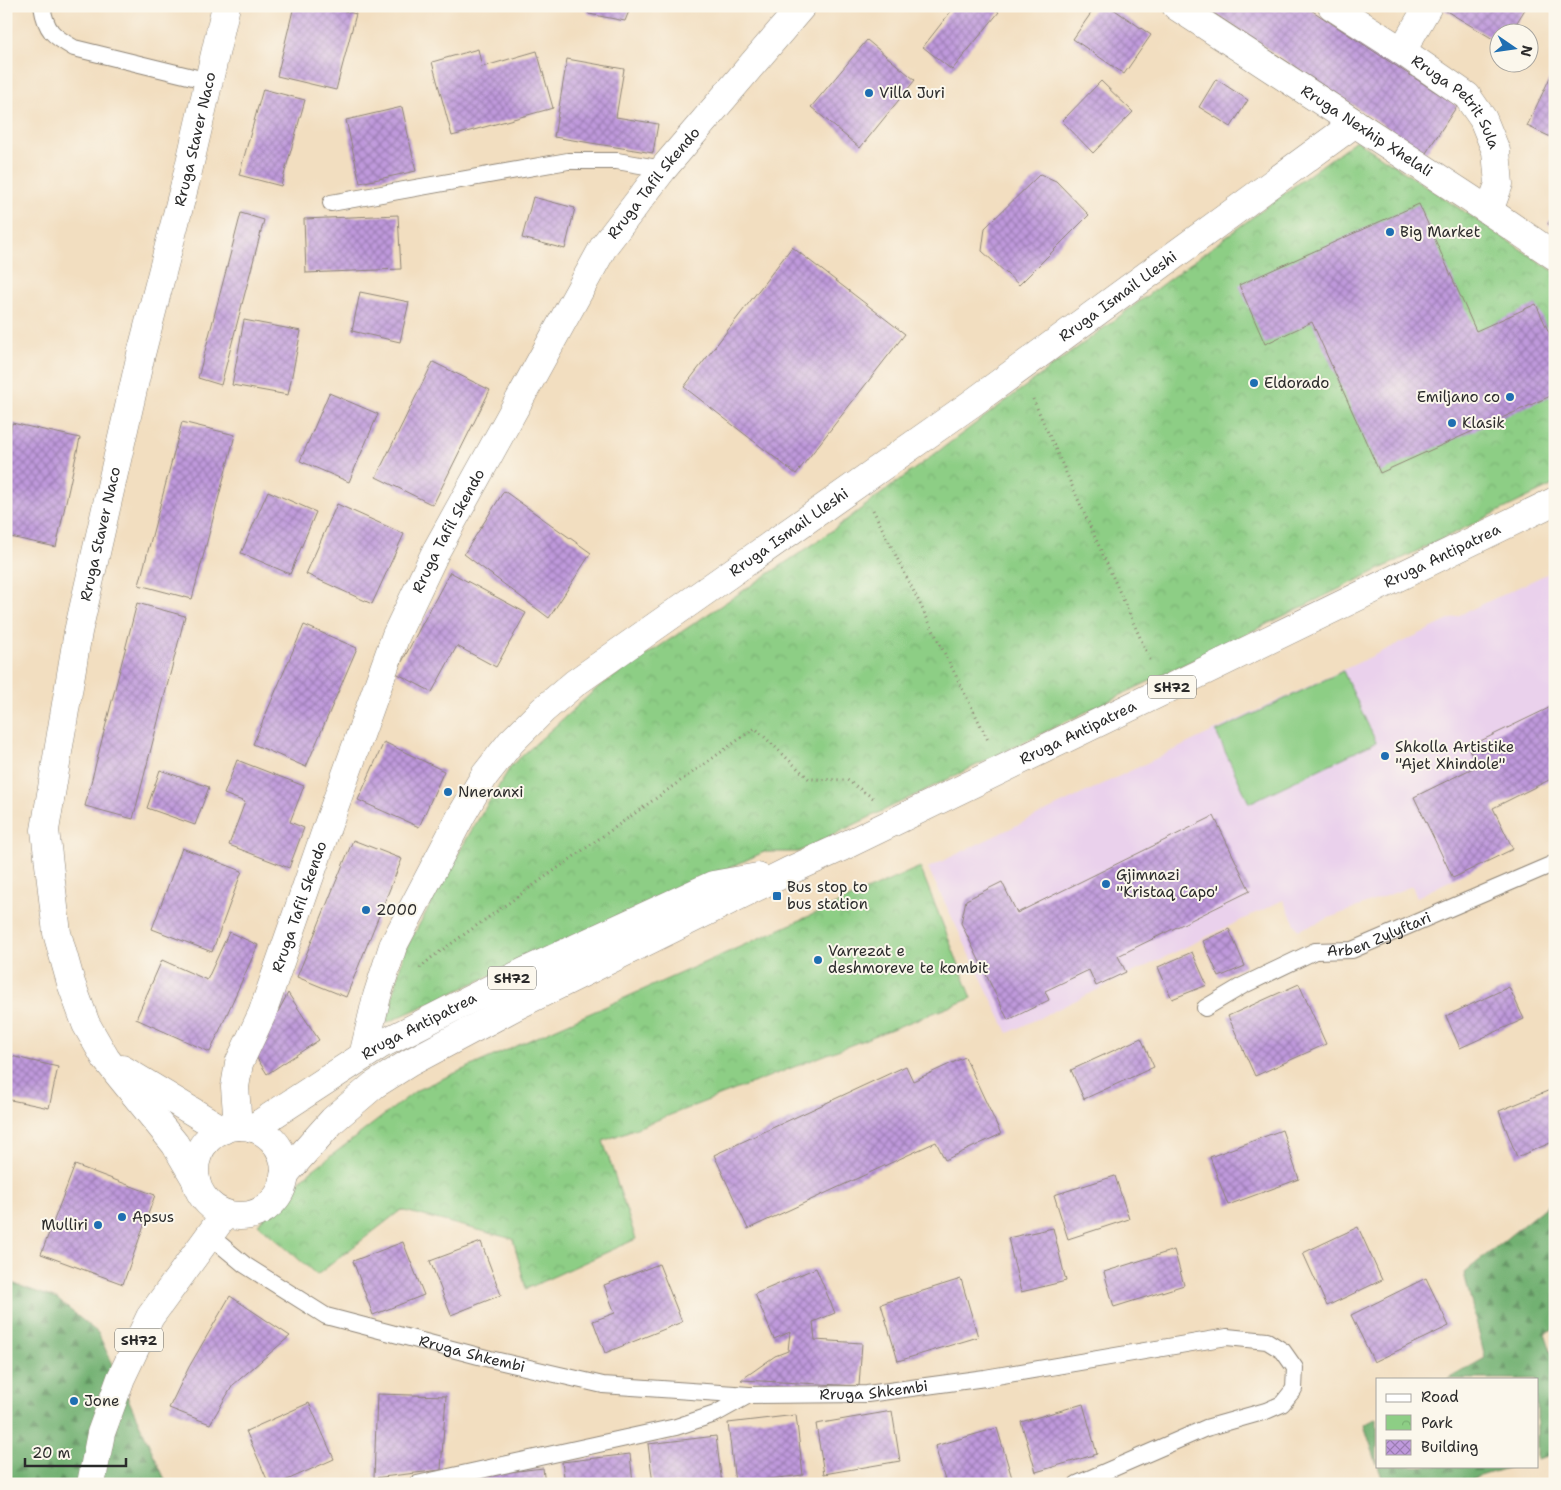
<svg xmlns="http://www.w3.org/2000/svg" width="1561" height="1490" viewBox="0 0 1561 1490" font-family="'Shantell Sans',sans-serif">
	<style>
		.built { fill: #ead1ec }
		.forest { fill: url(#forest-firs); stroke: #4e6e4e }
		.park { fill: url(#park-crowns); stroke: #5c7c58 }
		.pitch { fill: #8dce85; stroke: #5c7c58 }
		.building { fill: url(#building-cross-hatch) }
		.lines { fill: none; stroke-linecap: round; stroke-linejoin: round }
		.service-casing { stroke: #8e8476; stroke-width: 18 }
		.minor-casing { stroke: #8e8476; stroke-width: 29 }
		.secondary-casing { stroke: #8e8476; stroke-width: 29 }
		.primary-casing { stroke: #8e8476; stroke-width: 29 }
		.path { stroke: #8e8476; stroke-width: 3; stroke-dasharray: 1 4; stroke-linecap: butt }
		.service { stroke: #fff; stroke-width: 16 }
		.minor { stroke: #fff; stroke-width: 28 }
		.secondary { stroke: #fff; stroke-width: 28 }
		.primary { stroke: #fff; stroke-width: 28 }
		.poi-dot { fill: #1f6fb2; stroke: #fbf7ec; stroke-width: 2 }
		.labels { text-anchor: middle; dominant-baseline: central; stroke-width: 4; stroke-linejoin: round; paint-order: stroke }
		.shield { fill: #fbf7ec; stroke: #696865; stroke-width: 1 }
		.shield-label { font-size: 14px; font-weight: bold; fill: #2b2b2b }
		.poi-label { font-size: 15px; fill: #2b2b2b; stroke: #fbf7ec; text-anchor: start }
		.street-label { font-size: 15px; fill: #2b2b2b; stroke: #fbf7ec }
	</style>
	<defs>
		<pattern id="forest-firs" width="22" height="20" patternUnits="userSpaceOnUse" patternTransform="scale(1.25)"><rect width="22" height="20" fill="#72b172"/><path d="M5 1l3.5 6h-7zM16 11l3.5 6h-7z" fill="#5e905e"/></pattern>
		<pattern id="park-crowns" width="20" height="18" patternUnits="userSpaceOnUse" patternTransform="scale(1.25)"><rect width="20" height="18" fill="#8dce85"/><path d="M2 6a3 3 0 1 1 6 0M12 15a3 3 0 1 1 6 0" fill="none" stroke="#7ab173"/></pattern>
		<pattern id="building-cross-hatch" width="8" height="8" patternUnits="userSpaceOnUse" patternTransform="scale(1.25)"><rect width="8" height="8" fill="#bf99dc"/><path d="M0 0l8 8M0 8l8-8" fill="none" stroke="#9b7db3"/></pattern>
	</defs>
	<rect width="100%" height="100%" fill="#fbf7ec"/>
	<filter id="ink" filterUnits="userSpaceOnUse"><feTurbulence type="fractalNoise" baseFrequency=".02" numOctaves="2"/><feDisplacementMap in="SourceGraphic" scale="10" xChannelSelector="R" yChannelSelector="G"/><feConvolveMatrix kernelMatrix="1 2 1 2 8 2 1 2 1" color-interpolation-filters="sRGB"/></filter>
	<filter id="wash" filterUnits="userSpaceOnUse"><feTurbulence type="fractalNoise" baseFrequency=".0096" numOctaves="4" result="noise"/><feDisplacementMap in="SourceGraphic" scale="20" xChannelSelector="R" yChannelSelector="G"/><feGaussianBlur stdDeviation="1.12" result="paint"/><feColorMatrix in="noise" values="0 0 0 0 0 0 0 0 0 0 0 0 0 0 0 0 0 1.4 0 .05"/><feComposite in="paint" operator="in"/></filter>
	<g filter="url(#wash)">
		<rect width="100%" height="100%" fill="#f2dec0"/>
		<path class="built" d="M1555,570V777L1493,808L1513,849L1417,897L1412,886L1298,930L1283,900L1008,1033L928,868L1205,735Z"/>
		<g class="forest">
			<path d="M1555,1199V1328L1545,1333L1555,1363V1454L1537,1459V1379H1448L1485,1358L1464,1273Z"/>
			<path d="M6,1281L57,1299L98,1333L167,1484H6Z"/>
			<path d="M1377,1418V1464L1364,1425Z"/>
			<path d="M1378,1466H1513L1454,1484H1384Z"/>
		</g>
		<g class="park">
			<path d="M1356,140L1555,272V484L798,852H764L386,1023L404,952L470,833L511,766L597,688L818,541Z"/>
			<path d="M920,867L972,998L603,1141L636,1239L526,1289L513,1239L401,1210L317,1275L258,1224L306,1175L417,1090Z"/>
		</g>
		<path class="pitch" d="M1343,671L1376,742L1249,803L1216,732Z"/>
		<g id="blocks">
			<g class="building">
				<path d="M294,6H326L356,14L336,90L277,76Z"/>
				<path d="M582,6H631L625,21L589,14Z"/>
				<path d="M955,6H991L999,12L952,70L923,47Z"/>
				<path d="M1096,6H1109L1151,35L1124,74L1073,39Z"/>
				<path d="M1216,6H1305L1457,106L1426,153L1212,12Z"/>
				<path d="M1444,6H1527L1511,32H1498V42L1443,9Z"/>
				<path d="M867,40L915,80L860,148L811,107Z"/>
				<path d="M478,49L482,67L537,51L553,108L452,136L432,62Z"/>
				<path d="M567,59L624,69L616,117L658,124L653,153L554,137Z"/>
				<path d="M1555,67V139L1527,126Z"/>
				<path d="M1216,79L1248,100L1231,127L1199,107Z"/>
				<path d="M1101,81L1133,112L1093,153L1062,121Z"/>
				<path d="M263,89L305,100L281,186L239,175Z"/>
				<path d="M402,107L416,171L360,183L346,120Z"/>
				<path d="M1040,174L1056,181L1089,215L1019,285L982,251L985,228Z"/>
				<path d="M533,197L575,208L565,249L522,238Z"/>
				<path d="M1419,204L1476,331L1536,304L1555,346V394L1380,473L1312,322L1265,344L1239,285Z"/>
				<path d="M1555,212V228L1548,224Z"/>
				<path d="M241,213L264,220L221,385L198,378Z"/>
				<path d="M398,215L401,269L306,273L304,219Z"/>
				<path d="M792,247L905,334L796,474L684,387Z"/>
				<path d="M360,292L409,302L400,342L352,331Z"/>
				<path d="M244,320L301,331L288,395L232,385Z"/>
				<path d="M433,362L490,390L433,505L376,477Z"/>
				<path d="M329,393L378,414L349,482L300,461Z"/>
				<path d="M182,422L235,435L192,599L139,585Z"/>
				<path d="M12,423L80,438L56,547L6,536V451Z"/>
				<path d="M268,491L316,512L290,574L241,553Z"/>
				<path d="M504,491L591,553L549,618L464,554Z"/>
				<path d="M337,504L404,534L372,604L306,574Z"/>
				<path d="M450,572L526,613L496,667L457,646L432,692L396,673Z"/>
				<path d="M137,603L185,616L133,819L85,806Z"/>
				<path d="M304,625L357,648L306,767L253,744Z"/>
				<path d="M1555,705V777L1493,808L1513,849L1453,878L1414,797L1477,766L1468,747Z"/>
				<path d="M384,742L444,771L419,827L358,800Z"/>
				<path d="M237,760L304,786L290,822L304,828L289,868L229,845L245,802L224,794Z"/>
				<path d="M160,770L209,787L195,825L147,808Z"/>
				<path d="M1214,816L1250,891L1118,956L1126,972L1096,986L1089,970L1045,991L1049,1000L1008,1020L961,923L966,900L1002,882L1017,913Z"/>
				<path d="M353,840L402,859L346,997L297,977Z"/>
				<path d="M182,848L242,871L212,952L152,929Z"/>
				<path d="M1229,929L1245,966L1219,977L1203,941Z"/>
				<path d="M229,932L258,945L210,1052L136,1019L162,960L207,980Z"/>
				<path d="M1192,952L1207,985L1172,999L1158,967Z"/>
				<path d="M1299,984L1326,1044L1255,1076L1228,1016Z"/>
				<path d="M1509,987L1524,1019L1460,1048L1446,1016Z"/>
				<path d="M288,993L319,1040L267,1074L255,1055Z"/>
				<path d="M1141,1038L1154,1067L1084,1099L1071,1070Z"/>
				<path d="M11,1056L58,1067L49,1108L6,1099V1076Z"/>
				<path d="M965,1057L1001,1134L945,1160L936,1142L748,1229L714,1155L906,1066L913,1081Z"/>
				<path d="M1555,1088V1141L1517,1157L1499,1111Z"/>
				<path d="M1282,1130L1299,1179L1228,1205L1210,1157Z"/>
				<path d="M75,1165L155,1195L123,1284L41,1254Z"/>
				<path d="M1115,1176L1129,1219L1068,1239L1054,1195Z"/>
				<path d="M1358,1227L1382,1280L1327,1306L1303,1253Z"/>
				<path d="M1053,1228L1066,1281L1021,1292L1008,1238Z"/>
				<path d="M403,1242L424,1295L373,1315L353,1261Z"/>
				<path d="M481,1242L501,1295L451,1315L430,1261Z"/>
				<path d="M1174,1250L1184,1285L1114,1307L1104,1272Z"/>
				<path d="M659,1264L682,1322L605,1353L593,1321L615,1313L604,1285Z"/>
				<path d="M816,1268L835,1313L813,1322L815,1340L862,1343L859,1386L741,1380L775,1356L788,1351L790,1332L774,1339L755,1294Z"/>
				<path d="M1426,1278L1449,1326L1374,1362L1351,1315Z"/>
				<path d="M961,1279L978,1337L898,1361L881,1304Z"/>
				<path d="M230,1296L290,1336L233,1385L210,1424L169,1408L189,1367Z"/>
				<path d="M377,1394L446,1396L441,1470L374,1478Z"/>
				<path d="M309,1403L334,1459L278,1484H269L246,1431Z"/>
				<path d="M1083,1404L1097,1454L1036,1472L1021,1422Z"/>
				<path d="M892,1411L900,1461L824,1474L816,1424Z"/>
				<path d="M796,1415L803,1475L735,1483L728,1423Z"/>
				<path d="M997,1428L1012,1478L992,1484H946L935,1446Z"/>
				<path d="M716,1436L722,1484H653L648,1444Z"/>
				<path d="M630,1454L633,1484H565L562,1462Z"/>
				<path d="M543,1468L545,1484H476V1476Z"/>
			</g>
		</g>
	</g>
	<g filter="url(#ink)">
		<use href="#blocks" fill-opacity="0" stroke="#8e8476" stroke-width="1"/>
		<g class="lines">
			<defs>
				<g id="service">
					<path d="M42,6C46,31 53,36 74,48L209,81"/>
					<path d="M331,203L568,161H617L663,169"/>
					<path id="s1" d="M1205,1008L1242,986L1315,951L1352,950L1555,863"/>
					<path id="s2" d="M210,1236L245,1265L326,1316L490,1359L603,1385L749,1395L867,1394L985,1378L1227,1337L1267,1341L1283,1351L1295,1368L1294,1389L1282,1404L1266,1411L1206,1428L1077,1484"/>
					<path d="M417,1484L676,1427L715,1414L749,1395"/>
				</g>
				<g id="minor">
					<path id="s3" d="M1176,6L1489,211L1555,256"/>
					<path d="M1332,6L1402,51"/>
					<path id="s4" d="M1428,6L1402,51L1467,96L1483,119L1496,151L1499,184L1489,211"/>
					<path id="s5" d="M363,1056L377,996L393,946L461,816L485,775L511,742L543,710L575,683L971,404L1355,123"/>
					<path id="s6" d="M238,1126L235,1087L239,1063L262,1014L325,833L396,635L436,551L604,246L663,169L802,6"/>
				</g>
				<g id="secondary">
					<path d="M122,1069L223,1130"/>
					<path id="s7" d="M196,1180L175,1144L106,1059L86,1024L71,983L57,933L45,830L78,632L141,354L186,180L226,6"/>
				</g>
				<g id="primary">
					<circle cx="240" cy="1171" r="45"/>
					<path id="s8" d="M253,1128L380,1045L524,972L713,885L758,877"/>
					<path id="s9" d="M284,1175L333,1120L374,1085L409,1063L516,1006L789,871L842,847L1555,501"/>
					<path d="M91,1484L101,1433L121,1378L150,1317L225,1214"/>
				</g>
			</defs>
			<use href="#service" class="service-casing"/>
			<use href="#minor" class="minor-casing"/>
			<use href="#secondary" class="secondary-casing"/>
			<use href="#primary" class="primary-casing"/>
			<g class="path">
				<path d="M1033,399L1151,662"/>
				<path d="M873,510L989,742"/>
				<path d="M420,968L431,958L755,728L809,779L847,780L873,798"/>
			</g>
			<use href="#service" class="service"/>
			<use href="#minor" class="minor"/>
			<use href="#secondary" class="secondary"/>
			<use href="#primary" class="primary"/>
		</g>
	</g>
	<g class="poi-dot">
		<circle cx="869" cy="93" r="5"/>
		<circle cx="1390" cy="232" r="5"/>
		<circle cx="1254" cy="383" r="5"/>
		<circle cx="1510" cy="397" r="5"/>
		<circle cx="1452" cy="423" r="5"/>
		<circle cx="1385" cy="756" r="5"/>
		<circle cx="448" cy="792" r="5"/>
		<circle cx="1106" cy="884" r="5"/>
		<rect x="772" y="891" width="10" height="10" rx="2.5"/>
		<circle cx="366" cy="910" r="5"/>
		<circle cx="818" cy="960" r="5"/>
		<circle cx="122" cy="1217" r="5"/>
		<circle cx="98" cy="1225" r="5"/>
		<circle cx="74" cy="1401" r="5"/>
	</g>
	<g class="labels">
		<g class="shield">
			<rect x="1148" y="675.5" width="48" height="23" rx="4"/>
			<rect x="488" y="966.5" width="48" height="23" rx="4"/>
			<rect x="115" y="1328.5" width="48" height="23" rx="4"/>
		</g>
		<g class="shield-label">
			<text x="1172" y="687">SH72</text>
			<text x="512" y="978">SH72</text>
			<text x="139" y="1340">SH72</text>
		</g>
		<g class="poi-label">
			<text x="879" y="93">Villa Juri</text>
			<text x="1400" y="232">Big Market</text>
			<text x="1264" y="383">Eldorado</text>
			<text x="1500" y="397" text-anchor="end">Emiljano co</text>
			<text x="1462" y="423">Klasik</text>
			<text x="1395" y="747">Shkolla Artistike<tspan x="1395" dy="17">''Ajet Xhindole''</tspan></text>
			<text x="458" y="792">Nneranxi</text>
			<text x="1116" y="875">Gjimnazi<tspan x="1116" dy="17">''Kristaq Capo'</tspan></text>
			<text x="787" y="887">Bus stop to<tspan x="787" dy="17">bus station</tspan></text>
			<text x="376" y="910">2000</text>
			<text x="828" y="951">Varrezat e<tspan x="828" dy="17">deshmoreve te kombit</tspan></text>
			<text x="132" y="1217">Apsus</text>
			<text x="88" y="1225" text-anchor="end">Mulliri</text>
			<text x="84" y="1401">Jone</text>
		</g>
		<g class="street-label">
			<text stroke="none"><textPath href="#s4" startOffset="128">Rruga Petrit Sula</textPath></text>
			<text stroke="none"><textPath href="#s3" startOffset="228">Rruga Nexhip Xhelali</textPath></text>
			<text stroke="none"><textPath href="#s7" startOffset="1098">Rruga Staver Naco</textPath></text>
			<text stroke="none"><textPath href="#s6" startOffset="1041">Rruga Tafil Skendo</textPath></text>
			<text stroke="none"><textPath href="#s5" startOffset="1104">Rruga Ismail Lleshi</textPath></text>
			<text stroke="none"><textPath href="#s6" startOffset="636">Rruga Tafil Skendo</textPath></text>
			<text stroke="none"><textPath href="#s5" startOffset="699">Rruga Ismail Lleshi</textPath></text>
			<text stroke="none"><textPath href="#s7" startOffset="692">Rruga Staver Naco</textPath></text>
			<text stroke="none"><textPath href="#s9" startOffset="1320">Rruga Antipatrea</textPath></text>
			<text stroke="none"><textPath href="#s9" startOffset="915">Rruga Antipatrea</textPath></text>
			<text stroke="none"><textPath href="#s6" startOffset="231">Rruga Tafil Skendo</textPath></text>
			<text stroke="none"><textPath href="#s1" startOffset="191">Arben Zylyftari</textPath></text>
			<text stroke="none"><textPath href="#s8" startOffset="195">Rruga Antipatrea</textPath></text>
			<text stroke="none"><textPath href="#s2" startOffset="292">Rruga Shkembi</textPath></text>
			<text stroke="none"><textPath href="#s2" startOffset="698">Rruga Shkembi</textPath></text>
		</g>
	</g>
	<rect width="1561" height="1490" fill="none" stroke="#fbf7ec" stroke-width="25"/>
	<rect x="1376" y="1378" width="162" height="90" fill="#fbf7ec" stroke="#a8a59f"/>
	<rect x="1386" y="1394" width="25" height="8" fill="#ffffff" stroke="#a8a59f"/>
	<text x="1421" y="1402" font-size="15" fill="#2b2b2b">Road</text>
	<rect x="1386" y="1415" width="25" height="15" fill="url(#park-crowns)" stroke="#a8a59f"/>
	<text x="1421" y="1428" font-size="15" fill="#2b2b2b">Park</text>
	<rect x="1386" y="1440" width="25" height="15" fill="url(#building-cross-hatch)" stroke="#a8a59f"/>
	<text x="1421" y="1452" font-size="15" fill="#2b2b2b">Building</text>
	<g transform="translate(1514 48) rotate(103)"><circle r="24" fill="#fbf7ec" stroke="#a8a59f"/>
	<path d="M0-4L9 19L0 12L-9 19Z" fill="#1f6fb2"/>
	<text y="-8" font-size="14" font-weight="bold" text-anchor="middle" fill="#2b2b2b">N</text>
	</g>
	<path d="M25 1458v8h101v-8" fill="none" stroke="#2b2b2b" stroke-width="2.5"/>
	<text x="32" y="1458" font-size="15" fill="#2b2b2b" stroke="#fbf7ec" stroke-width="4" paint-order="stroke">20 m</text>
</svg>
